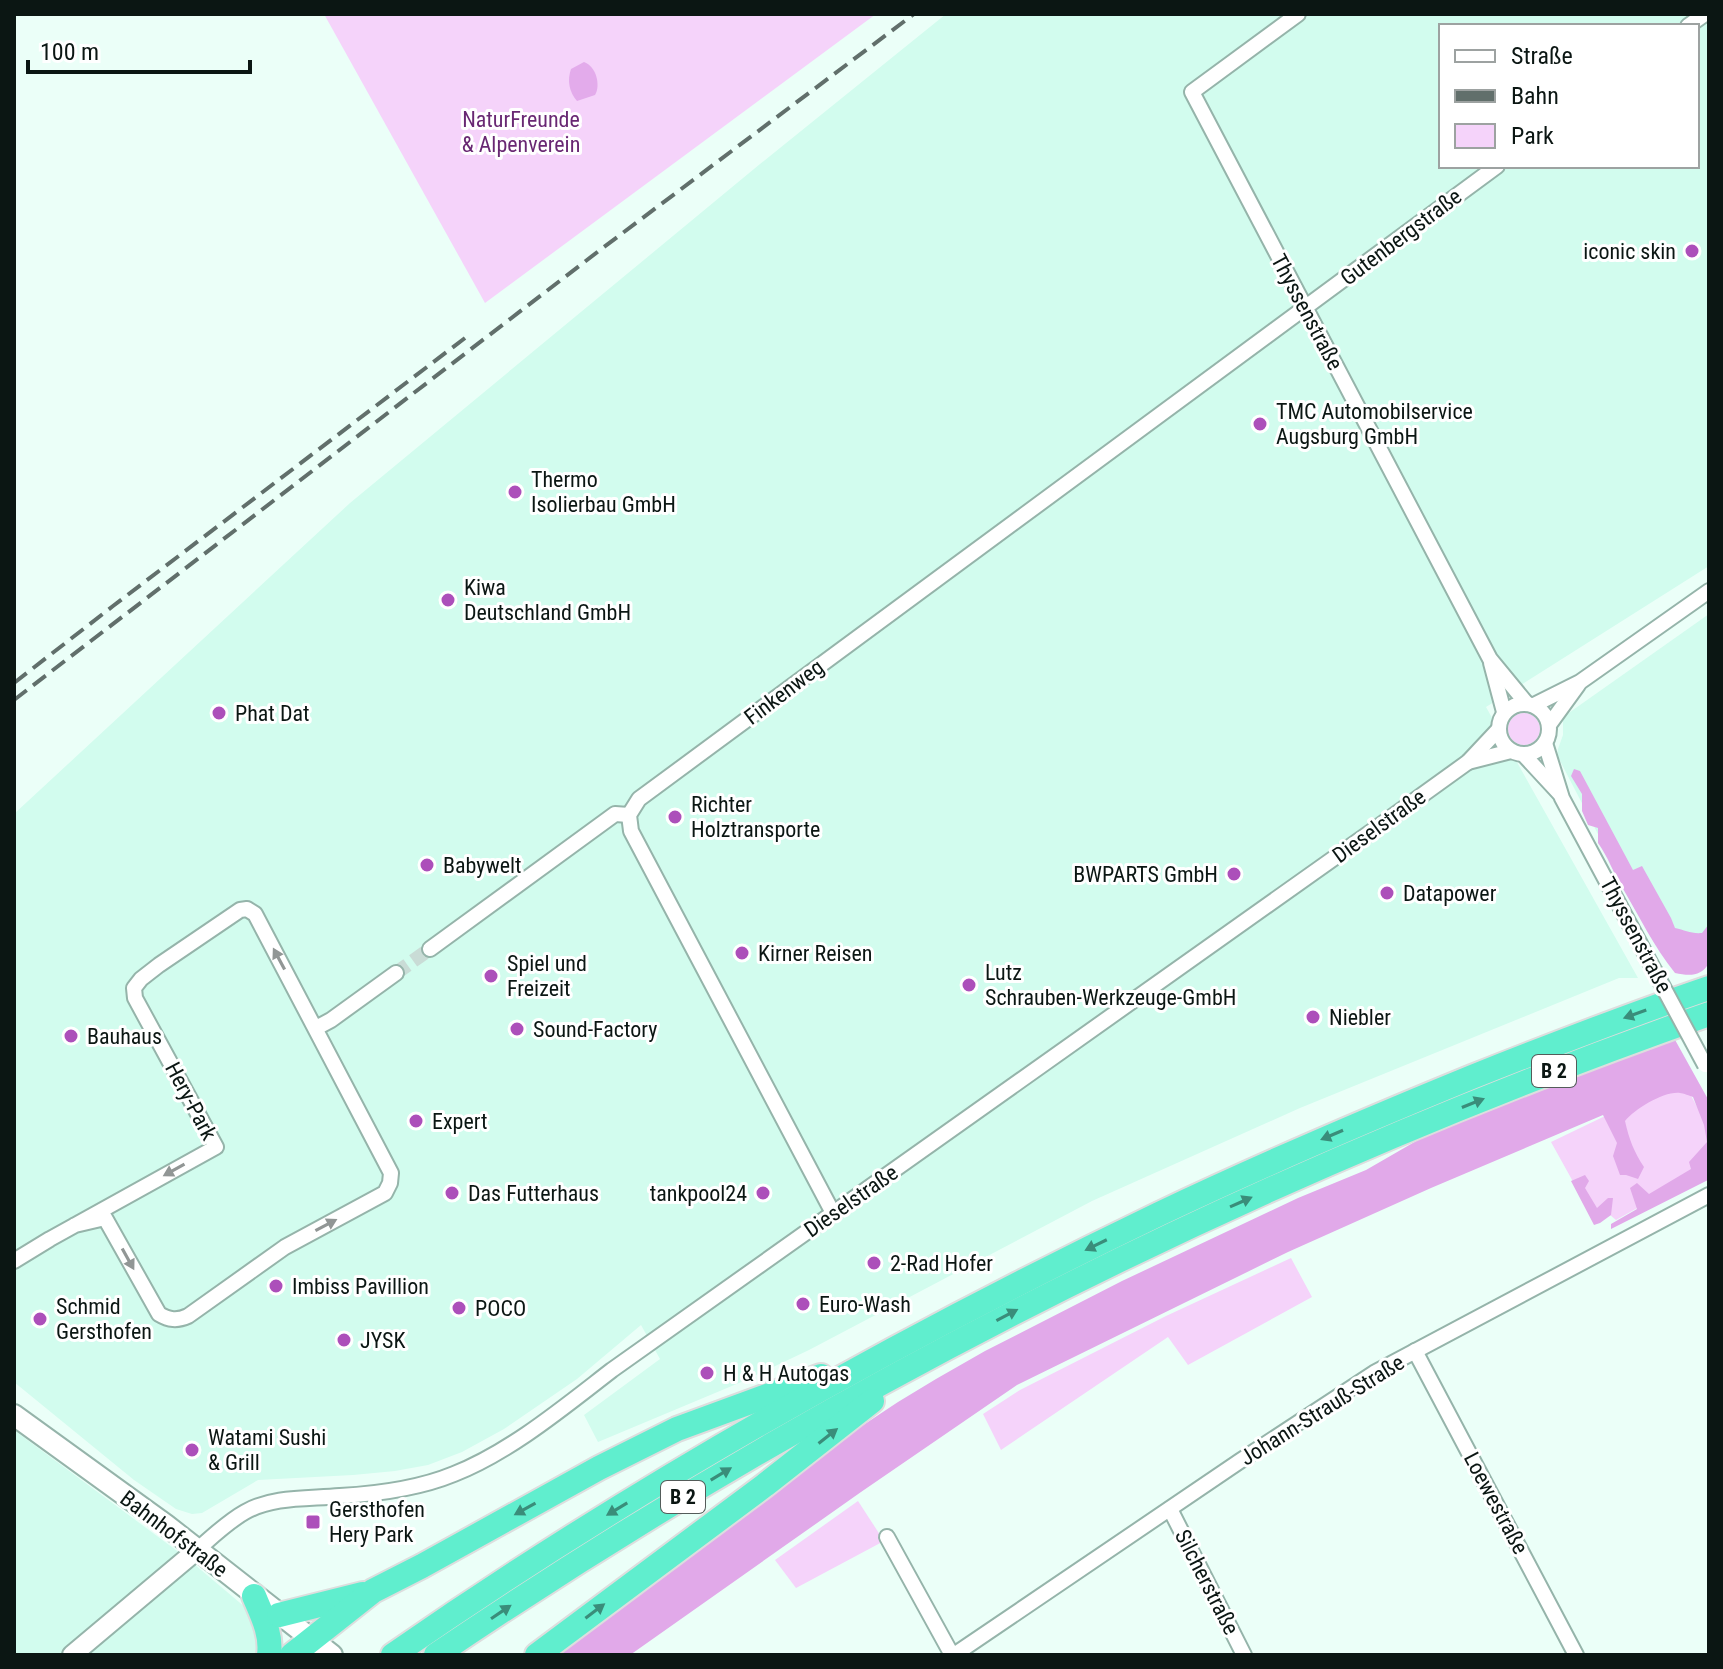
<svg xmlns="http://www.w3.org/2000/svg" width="1723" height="1669" viewBox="0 0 1723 1669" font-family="'Roboto Condensed',sans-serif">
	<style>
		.built { fill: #d2fcee; fill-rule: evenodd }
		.green { fill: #f5d3fa }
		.forest { fill: #e1a9e9 }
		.water { fill: #e3abeb }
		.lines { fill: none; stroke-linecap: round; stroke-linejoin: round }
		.minor-tunnel { stroke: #c9dcd6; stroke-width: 14; stroke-dasharray: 14 7; stroke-linecap: butt }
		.minor-casing { stroke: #95b4aa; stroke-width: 18 }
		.tertiary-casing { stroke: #95b4aa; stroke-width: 22 }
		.secondary-casing { stroke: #95b4aa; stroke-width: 24 }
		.trunk-casing { stroke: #dddede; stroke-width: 28 }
		.minor { stroke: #fff; stroke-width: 14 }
		.tertiary { stroke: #fff; stroke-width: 18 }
		.secondary { stroke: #fff; stroke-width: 20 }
		.trunk { stroke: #60eece; stroke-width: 24 }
		.rail { stroke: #616f6b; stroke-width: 4; stroke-dasharray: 16 8; stroke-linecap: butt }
		.minor-bridge-casing { stroke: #95b4aa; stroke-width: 18; stroke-linecap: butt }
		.minor-bridge { stroke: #fff; stroke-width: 14 }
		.oneway { fill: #919695 }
		.oneway2 { fill: #3a8d7a }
		.poi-dot { fill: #ac4fba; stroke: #fff; stroke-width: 3 }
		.labels { text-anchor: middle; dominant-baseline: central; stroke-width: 6; stroke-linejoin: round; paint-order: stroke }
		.shield { fill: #fff; stroke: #545c5a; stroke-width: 2 }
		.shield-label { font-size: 20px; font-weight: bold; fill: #0b1613 }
		.park-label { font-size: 22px; fill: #692873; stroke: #fff }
		.street-label { font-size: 22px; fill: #0b1613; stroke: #fff }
		.poi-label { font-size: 22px; fill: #0b1613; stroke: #fff; text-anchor: start }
	</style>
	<rect width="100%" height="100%" fill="#ebfff8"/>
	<g class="built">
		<path d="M946,14H1709V566L1486,707L1638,978H1619L1300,1108L1092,1201L809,1350L739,1383L598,1442L584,1415L660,1359L641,1325L577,1379L504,1429L462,1452L428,1465L395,1471L353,1475L258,1480L202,1513L192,1514L176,1509L134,1480L14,1382V814L350,503L760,164ZM1441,26H1697V166H1441Z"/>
		<path d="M1709,614V941L1665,956L1600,838L1557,755L1558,749L1563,735V717Z"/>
		<path d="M14,1430L188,1559L252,1613L262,1655H14Z"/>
	</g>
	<g class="green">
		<path d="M324,14H876L485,303Z"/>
		<circle cx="1524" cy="729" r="16"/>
		<path d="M1682,1079L1709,1129V1161L1698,1174L1616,1220L1609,1214H1591L1551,1142Z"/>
		<path d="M1291,1258L1312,1297L1188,1365L1168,1337L1001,1450L983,1414L1020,1390L1166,1316Z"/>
		<path d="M858,1501L884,1541L796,1588L775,1560Z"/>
	</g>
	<g class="forest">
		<path d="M1574,769L1580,771L1633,870L1642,866L1671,918L1675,928C1685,930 1691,934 1702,933L1709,924V963C1701,977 1689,976 1675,973C1654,947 1639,916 1622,887C1613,872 1608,857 1598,843V828L1588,825L1582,811V794L1571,776Z"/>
		<path d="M1674,1038L1709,1101L1708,1180L1611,1229V1224L1637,1209L1630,1188L1637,1183L1649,1194L1691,1169L1689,1162L1707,1142L1704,1125L1693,1097C1690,1096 1683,1093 1680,1093C1664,1091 1635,1109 1625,1121C1629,1139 1634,1152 1644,1167L1638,1179L1626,1175H1620L1613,1156L1617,1143L1603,1115L1431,1188L1288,1252L1017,1385L861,1492L630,1655H551L809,1461L898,1402L936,1379L985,1351L1122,1281L1298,1198L1366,1170L1418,1140L1447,1126Z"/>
		<path d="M1585,1175L1589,1181L1585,1188L1597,1208L1608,1198H1613L1611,1215L1600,1223L1594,1225L1571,1181Z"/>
	</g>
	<path class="water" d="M584,62C596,66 601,85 595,95L577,101C569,92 567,80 571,69Z"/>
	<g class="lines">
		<path class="minor-tunnel" d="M396,973L430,949"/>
		<defs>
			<g id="minor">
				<path d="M1298,14L1192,92L1490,659L1527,704"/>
				<path d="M1688,26L1705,14"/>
				<path d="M1491,663L1504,712"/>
				<circle cx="1524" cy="729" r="25"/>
				<path d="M1534,705L1580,682L1709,591"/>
				<path d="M1549,725L1578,685"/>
				<path d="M1545,743L1562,798L1654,970"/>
				<path d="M1523,754L1560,794"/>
				<path d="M1468,762L1511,751"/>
				<path d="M430,949L615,814L629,815"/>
				<path d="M316,1028L331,1020L396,973"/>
				<path d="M833,1213L631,831L629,815L639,799L1497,166"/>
				<path d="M14,1261L50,1239L216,1147L135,998L134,988L141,979L159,965L240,910L247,909L255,914L391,1173L390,1183L385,1193L285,1247L188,1316C177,1321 169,1320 159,1314L105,1218L75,1225"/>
				<path d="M1415,1351L1576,1655"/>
				<path d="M1170,1509L1244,1655"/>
				<path d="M887,1537L952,1655"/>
				<path d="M197,1550C212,1537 227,1522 245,1512C273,1496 309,1499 340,1496C376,1494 420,1488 454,1474C510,1452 564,1407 612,1370L1375,829L1468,762L1498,730"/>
				<path d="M954,1655L1240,1461L1374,1373L1709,1195"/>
			</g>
			<path id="tertiary" d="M72,1655L197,1550"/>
			<path id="secondary" d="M14,1415L166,1525L332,1655"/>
			<g id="trunk">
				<path d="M254,1596C262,1615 272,1634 269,1655"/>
				<path d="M279,1615L363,1594"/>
				<path d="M292,1655L373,1591L422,1566L599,1468L677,1429L821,1376"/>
				<path d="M393,1655C635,1487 893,1342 1159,1214C1262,1165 1367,1120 1472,1077C1550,1046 1629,1015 1709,988"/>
				<path d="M436,1655C832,1387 1258,1173 1709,1014"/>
				<path d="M537,1655L765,1485L872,1401"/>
			</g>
		</defs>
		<use href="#minor" class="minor-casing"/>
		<use href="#tertiary" class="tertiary-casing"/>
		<use href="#secondary" class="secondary-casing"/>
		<use href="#trunk" class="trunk-casing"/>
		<use href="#minor" class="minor"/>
		<use href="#tertiary" class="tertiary"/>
		<use href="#secondary" class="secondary"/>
		<use href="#trunk" class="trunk"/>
		<g class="rail">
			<path d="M14,683L113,606L465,338"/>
			<path d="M14,700L600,250L914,14"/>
		</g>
		<defs>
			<path id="minor-bridge" d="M1654,970L1705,1065"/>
		</defs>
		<use href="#minor-bridge" class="minor-bridge-casing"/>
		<use href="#minor-bridge" class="minor-bridge"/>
	</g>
	<defs><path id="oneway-solid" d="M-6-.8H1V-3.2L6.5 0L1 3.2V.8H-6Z" transform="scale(2)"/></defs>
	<g class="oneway">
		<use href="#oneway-solid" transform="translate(279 959) rotate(-118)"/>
		<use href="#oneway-solid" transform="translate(174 1170) rotate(151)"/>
		<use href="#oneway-solid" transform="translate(326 1225) rotate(-28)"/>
		<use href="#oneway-solid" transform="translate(128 1259) rotate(61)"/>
	</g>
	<g class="oneway2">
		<use href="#oneway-solid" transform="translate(1635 1014) rotate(160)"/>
		<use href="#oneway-solid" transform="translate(1473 1103) rotate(-22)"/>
		<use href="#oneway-solid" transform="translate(1332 1135) rotate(157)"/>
		<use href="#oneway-solid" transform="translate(1241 1202) rotate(-24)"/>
		<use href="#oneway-solid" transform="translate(1096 1245) rotate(154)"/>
		<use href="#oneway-solid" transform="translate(1007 1315) rotate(-28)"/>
		<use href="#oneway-solid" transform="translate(828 1436) rotate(-38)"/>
		<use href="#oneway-solid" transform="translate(721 1474) rotate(-31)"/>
		<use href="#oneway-solid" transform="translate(525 1509) rotate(151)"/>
		<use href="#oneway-solid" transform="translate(617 1509) rotate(149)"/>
		<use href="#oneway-solid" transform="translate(595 1611) rotate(-37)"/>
		<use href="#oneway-solid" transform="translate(501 1612) rotate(-34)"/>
	</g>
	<g class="poi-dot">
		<circle cx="1692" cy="251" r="8"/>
		<circle cx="1260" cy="424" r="8"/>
		<circle cx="515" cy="492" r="8"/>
		<circle cx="448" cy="600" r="8"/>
		<circle cx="219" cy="713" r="8"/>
		<circle cx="675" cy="817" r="8"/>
		<circle cx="427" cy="865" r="8"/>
		<circle cx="1234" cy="874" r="8"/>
		<circle cx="1387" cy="893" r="8"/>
		<circle cx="742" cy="953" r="8"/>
		<circle cx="491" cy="976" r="8"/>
		<circle cx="969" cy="985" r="8"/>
		<circle cx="1313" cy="1017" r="8"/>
		<circle cx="517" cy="1029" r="8"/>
		<circle cx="71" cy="1036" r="8"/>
		<circle cx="416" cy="1121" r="8"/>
		<circle cx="452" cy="1193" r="8"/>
		<circle cx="763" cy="1193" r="8"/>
		<circle cx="874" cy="1263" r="8"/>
		<circle cx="276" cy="1286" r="8"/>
		<circle cx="803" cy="1304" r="8"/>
		<circle cx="459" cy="1308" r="8"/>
		<circle cx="40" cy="1319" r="8"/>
		<circle cx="344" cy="1340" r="8"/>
		<circle cx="707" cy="1373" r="8"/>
		<circle cx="192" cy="1450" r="8"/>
		<rect x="305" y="1514" width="16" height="16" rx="4"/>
	</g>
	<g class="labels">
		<g class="shield">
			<rect x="1532" y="1055" width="44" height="32" rx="6"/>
			<rect x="661" y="1481" width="44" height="32" rx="6"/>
		</g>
		<g class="shield-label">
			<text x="1554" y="1071">B 2</text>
			<text x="683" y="1497">B 2</text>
		</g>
		<g class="park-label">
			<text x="521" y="119">NaturFreunde<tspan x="521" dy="25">&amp; Alpenverein</tspan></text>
		</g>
		<g class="street-label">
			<text transform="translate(1401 237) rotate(-37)">Gutenbergstraße</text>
			<text transform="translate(1307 312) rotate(62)">Thyssenstraße</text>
			<text transform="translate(784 692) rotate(-37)">Finkenweg</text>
			<text transform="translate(1379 826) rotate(-36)">Dieselstraße</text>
			<text transform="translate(1636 935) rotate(62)">Thyssenstraße</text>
			<text transform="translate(191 1101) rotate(62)">Hery-Park</text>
			<text transform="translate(851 1201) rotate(-35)">Dieselstraße</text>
			<text transform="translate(1322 1410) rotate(-32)">Johann-Strauß-Straße</text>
			<text transform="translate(1496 1503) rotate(62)">Loewestraße</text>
			<text transform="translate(174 1534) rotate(37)">Bahnhofstraße</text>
			<text transform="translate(1207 1582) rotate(63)">Silcherstraße</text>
		</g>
		<g class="poi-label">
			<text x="1676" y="251" text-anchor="end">iconic skin</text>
			<text x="1276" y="411">TMC Automobilservice<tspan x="1276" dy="25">Augsburg GmbH</tspan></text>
			<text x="531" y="479">Thermo<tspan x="531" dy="25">Isolierbau GmbH</tspan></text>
			<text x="464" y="587">Kiwa<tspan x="464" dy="25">Deutschland GmbH</tspan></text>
			<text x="235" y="713">Phat Dat</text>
			<text x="691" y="804">Richter<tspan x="691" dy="25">Holztransporte</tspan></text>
			<text x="443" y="865">Babywelt</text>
			<text x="1218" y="874" text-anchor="end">BWPARTS GmbH</text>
			<text x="1403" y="893">Datapower</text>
			<text x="758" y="953">Kirner Reisen</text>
			<text x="507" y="963">Spiel und<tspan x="507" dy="25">Freizeit</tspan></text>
			<text x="985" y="972">Lutz<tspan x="985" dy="25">Schrauben-Werkzeuge-GmbH</tspan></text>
			<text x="1329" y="1017">Niebler</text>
			<text x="533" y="1029">Sound-Factory</text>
			<text x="87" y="1036">Bauhaus</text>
			<text x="432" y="1121">Expert</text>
			<text x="468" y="1193">Das Futterhaus</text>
			<text x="747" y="1193" text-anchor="end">tankpool24</text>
			<text x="890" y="1263">2-Rad Hofer</text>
			<text x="292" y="1286">Imbiss Pavillion</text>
			<text x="819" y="1304">Euro-Wash</text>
			<text x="56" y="1306">Schmid<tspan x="56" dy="25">Gersthofen</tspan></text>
			<text x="475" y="1308">POCO</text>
			<text x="360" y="1340">JYSK</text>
			<text x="723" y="1373">H &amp; H Autogas</text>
			<text x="208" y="1437">Watami Sushi<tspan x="208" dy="25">&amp; Grill</tspan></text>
			<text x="329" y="1509">Gersthofen<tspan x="329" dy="25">Hery Park</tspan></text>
		</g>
	</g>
	<rect width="1723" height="1669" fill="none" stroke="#0b1613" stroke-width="32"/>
	<rect x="1439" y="24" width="260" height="144" fill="#ffffff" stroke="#9da2a1" stroke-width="2"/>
	<rect x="1455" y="50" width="40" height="12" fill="#ffffff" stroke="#9da2a1" stroke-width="2"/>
	<text x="1511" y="64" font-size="24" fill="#0b1613">Straße</text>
	<rect x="1455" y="90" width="40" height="12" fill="#616f6b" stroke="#9da2a1" stroke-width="2"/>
	<text x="1511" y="104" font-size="24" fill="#0b1613">Bahn</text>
	<rect x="1455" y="124" width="40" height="24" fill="#f5d3fa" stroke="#9da2a1" stroke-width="2"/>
	<text x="1511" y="144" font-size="24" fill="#0b1613">Park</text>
	<path d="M28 60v12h222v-12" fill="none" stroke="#0b1613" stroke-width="4"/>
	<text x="40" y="60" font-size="24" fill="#0b1613" stroke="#ffffff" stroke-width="6" paint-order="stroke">100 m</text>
</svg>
